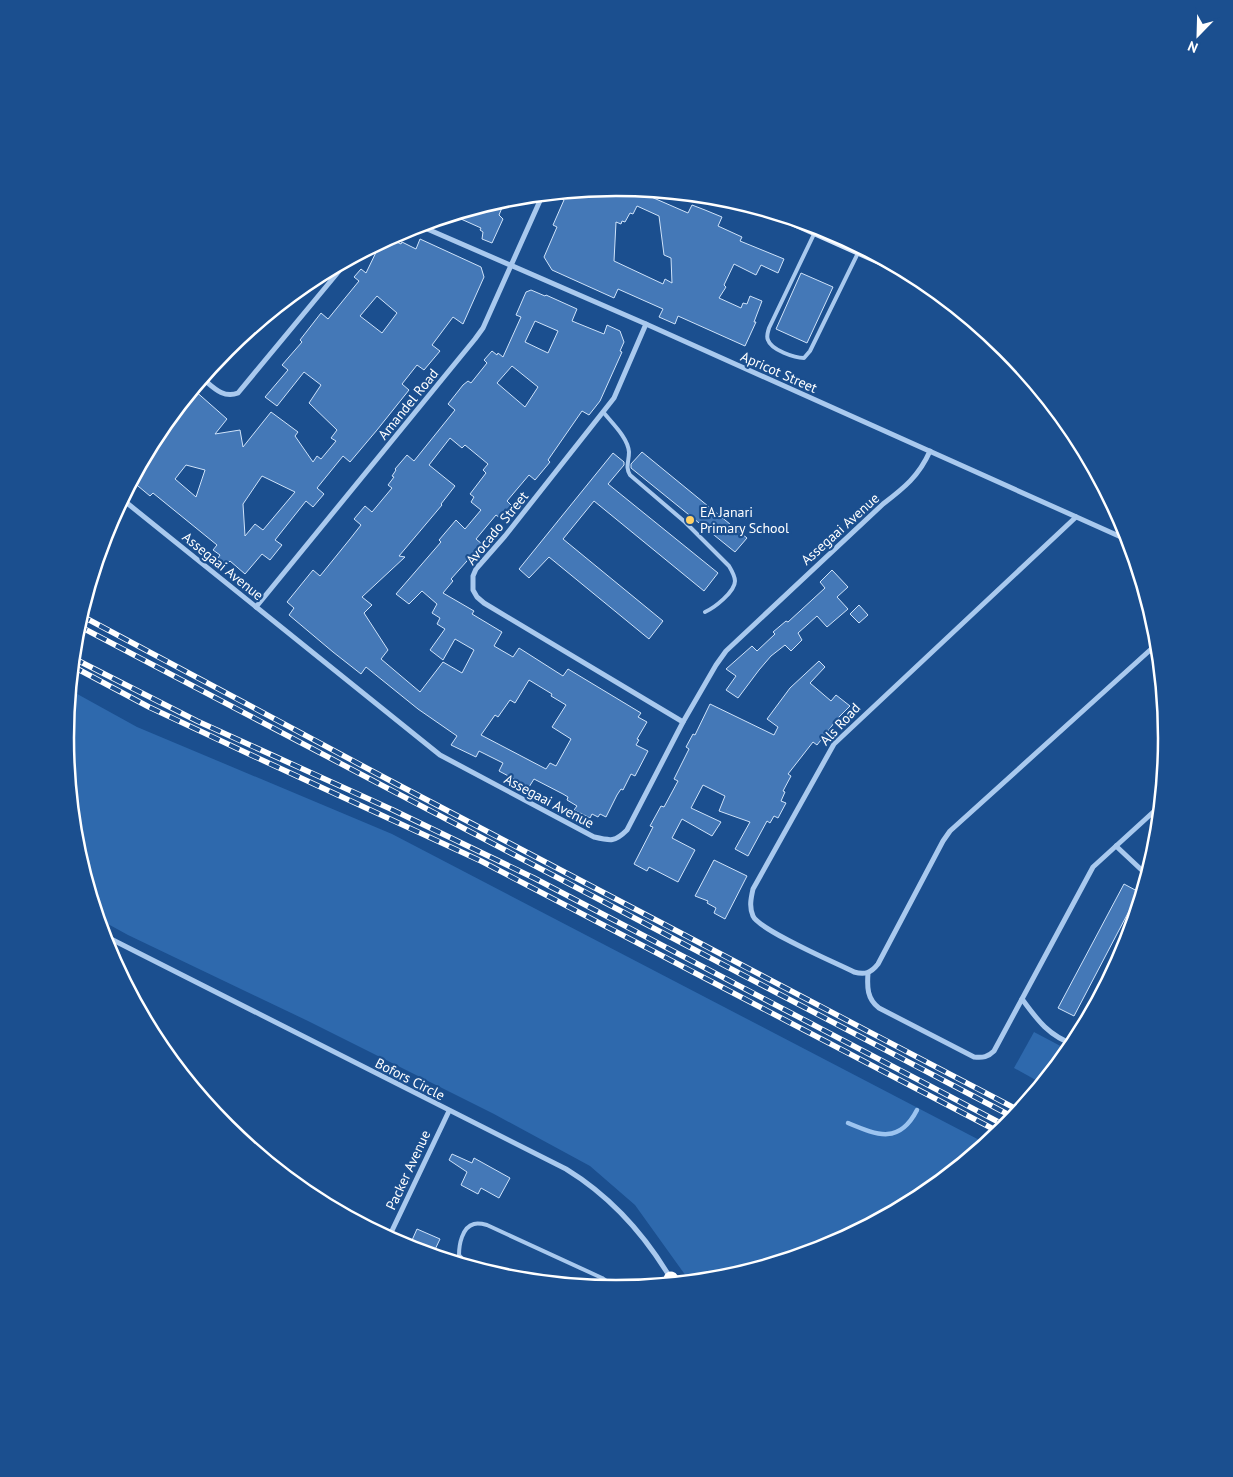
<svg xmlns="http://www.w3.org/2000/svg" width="1233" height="1477" viewBox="0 0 1233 1477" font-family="'PT Sans',sans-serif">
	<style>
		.green { fill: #2e69ad }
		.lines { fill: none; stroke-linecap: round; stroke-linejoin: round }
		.stream { stroke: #9cc4f0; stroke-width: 4.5 }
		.building { fill: #4478b7; stroke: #cfe3fa; fill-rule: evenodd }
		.lane { stroke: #a9c9ee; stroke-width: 4 }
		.street { stroke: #a9c9ee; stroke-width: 5 }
		.secondary { stroke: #d6e6fa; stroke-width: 10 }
		.highway { stroke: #fff; stroke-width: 15 }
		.rail-casing { stroke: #fff; stroke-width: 5.5 }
		.rail { stroke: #1b4f8f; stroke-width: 4; stroke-dasharray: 11; stroke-linecap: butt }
		.poi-dot { fill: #ffd166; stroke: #1b4f8f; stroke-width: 2 }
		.labels { text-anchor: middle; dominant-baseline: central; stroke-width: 4.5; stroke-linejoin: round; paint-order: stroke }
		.street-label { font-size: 14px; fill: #fff; stroke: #1b4f8f }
		.poi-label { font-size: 14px; fill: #fff; stroke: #1b4f8f; text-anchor: start }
		.rim { fill: none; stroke: #fff; stroke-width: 2.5 }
	</style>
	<rect width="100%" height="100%" fill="#1b4f8f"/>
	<g class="green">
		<path d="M70,690L137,727L392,834L987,1144L923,1197L827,1248L724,1279L691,1283L635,1205L590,1166L494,1114L308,1021L128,935L97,918L76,846L65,738Z"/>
		<path d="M1034,1032L1070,1051L1043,1084L1014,1068Z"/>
	</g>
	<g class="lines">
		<path class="stream" d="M848,1123C877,1135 899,1145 917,1110"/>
	</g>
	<g class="building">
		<path d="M617,187L633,189L688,213L692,205L705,210L722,217L718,226L742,237L740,241L784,259L778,273L761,265L756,275L734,264L724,285L726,287L719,298L741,308L743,303L747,304L750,296L762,301L754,322H756L745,346L678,316L675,324L659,317L663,309L618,289L614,298L552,270L544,257L557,227L553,225L564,200L549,194ZM637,206L659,216L664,255L671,258L672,283L665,279L663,284L614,261L616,222L621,224L622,221L625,222L630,213L633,214Z"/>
		<path d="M506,198L499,215L503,219L492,243L482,239L483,232L480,230L481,228L452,215Z"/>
		<path d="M388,238L401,244L402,242L416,249L420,239L481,267L484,277L463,324L453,317L432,345L440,351L424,370L417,365L402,384L409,390L377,430L350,462L343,456L317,488L324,494L313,507L306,501L275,540L282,545L270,560L262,554L245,574L230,561L226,565L218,558L220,555L213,550L217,545L153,493L150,496L132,481L158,432L193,389L227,419L215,434L240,430L243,447L271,412L298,432L295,436L313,462L317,456L321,459L336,441L331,438L337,430L309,403L321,385L304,372L277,406L265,397L288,370L282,365L302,342L300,340L321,313L328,319L359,281L354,277L361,269L366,273L381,242ZM377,296L397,313L382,333L360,316ZM186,465L205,470L196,497L175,479ZM262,476L295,492L263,530L255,524L245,536L243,504Z"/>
		<path d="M801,273L833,287L807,343L776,329Z"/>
		<path d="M531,290L545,296L546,295L577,309L572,321L604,334L607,325L620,331L624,342L620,351L622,352L600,401L589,415L582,411L548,460L550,462L535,480L529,475L507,501L513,507L503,520L496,515L476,539L482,544L451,579L453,581L443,593L474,611L472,614L502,632L494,646L513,657L519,648L563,676L568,669L641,713L638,717L647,722L637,739L639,740L636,745L648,751L635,776L631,774L623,790L621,789L617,795L606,817L600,814L598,817L592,814L590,818L574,810L577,806L567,800L568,797L563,794L534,779L529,787L499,771L503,763L479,751L476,757L451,745L457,736L418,709L366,667L361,674L333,652L289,615L294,608L287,602L313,570L320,576L350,539L361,525L354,519L365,506L372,512L392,488L388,485L394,477L392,476L396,470L395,469L407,455L414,461L455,410L448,404L463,385L468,381L471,383L487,363L484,360L492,351L497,355L498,353L503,357L521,317L516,315L526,292ZM535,321L558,331L548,353L525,342ZM512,366L538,387L525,407L497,383ZM450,438L462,448L465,445L488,464L483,470L486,473L470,494L474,497L471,502L481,510L465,529L456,520L439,540L441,542L396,594L409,604L422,591L437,604L432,613L440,618L437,624L445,629L430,650L443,660L455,639L474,650L462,673L443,662L420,692L381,659L388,650L364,613L372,605L362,597L405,557L399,556L442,505L441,504L455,486L429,465ZM529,680L552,694L551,696L566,705L552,727L571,739L556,766L550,763L546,769L481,735L495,715L498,717L510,700L515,703Z"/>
		<path d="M642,452L747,538L735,552L631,468V464Z"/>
		<path d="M613,453L624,462V465L608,484L718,573L704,591L594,501L563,539L663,621L649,639L549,557L529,578L519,569Z"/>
		<path d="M832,570L848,587L837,597L848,609L827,627L817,616L798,633L802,640L791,651L785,645L771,656L759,670L738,698L726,690L736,676L726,669L752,646L757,651L775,634L773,632L786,621L788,622L825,588L820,582Z"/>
		<path d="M859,605L868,615L859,623L850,614Z"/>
		<path d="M819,661L825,667L810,683L831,701L836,695L850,706L838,718L817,745L813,742L788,774L791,776L783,791L785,792L781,801L786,803L778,818L774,816L770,823L767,821L748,856L735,849L750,822L719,811L725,796L703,785L691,808L721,822L712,836L682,819L672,838L695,850L678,882L649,867L647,871L634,864L653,827L650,826L661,806L664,807L678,781L674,779L689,749L686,747L693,734L695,735L710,704L774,735L778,727L767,719L790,688Z"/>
		<path d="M714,860L747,876L725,919L714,913L716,908L707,903L708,901L695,896Z"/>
		<path d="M1124,884L1139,892L1074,1016L1058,1008Z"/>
		<path d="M452,1154L472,1163L474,1158L510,1178L499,1198L481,1188L478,1194L461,1185L467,1172L449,1160Z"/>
		<path d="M417,1229L440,1239L432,1256L409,1247Z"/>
	</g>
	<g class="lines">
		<g class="lane">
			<path d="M815,232L769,328C768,332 766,336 768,340C771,350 795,358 804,358L810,351L858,253"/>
			<path d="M604,413C613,424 628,438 629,452C629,462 625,467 630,475L685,522L729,566C732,571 735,576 735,581C735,592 714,608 705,612"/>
			<path d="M470,1268L459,1255C459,1245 462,1227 474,1224C478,1223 483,1224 487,1225L602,1278L619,1290"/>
		</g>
		<g class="street">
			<path d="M418,225L646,324L1130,541"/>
			<path d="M646,324L614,398L505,536L476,569L473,576V590L477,597L484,603L683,722"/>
			<path d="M202,378C213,387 223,399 238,393L349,259"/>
			<path d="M122,499L440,755L594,837C611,841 615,842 627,830L683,722L716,665L726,651L883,504C904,488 919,476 930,451"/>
			<path d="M1076,517L834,744L753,889C751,898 749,907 753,916C759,930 836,963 854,972C865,975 871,973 878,964L943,841L950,831L1159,642"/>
			<path d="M256,607L475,339L483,328L543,194"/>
			<path d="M1116,846L1148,876"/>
			<path d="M103,935L566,1169C610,1196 645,1235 671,1279"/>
			<path d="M868,973C867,987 867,999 879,1008L974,1057C983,1058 988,1057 994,1051L1093,867L1161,805"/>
			<path d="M1022,999C1038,1021 1049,1036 1075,1045"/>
			<path d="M388,1239L449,1111"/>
		</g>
		<path class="secondary" d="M772,212L913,275"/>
		<path class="highway" d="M671,1279L674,1284"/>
		<defs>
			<g id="rail">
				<path d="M80,615L389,780L1020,1111"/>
				<path d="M77,625L1015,1118"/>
				<path d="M73,658L197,721L393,810L534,878L1008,1127"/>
				<path d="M72,666L149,707L249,754L481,861L1001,1133"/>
			</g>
		</defs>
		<use href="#rail" class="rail-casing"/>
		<use href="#rail" class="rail"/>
	</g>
	<circle class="poi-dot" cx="690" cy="520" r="5"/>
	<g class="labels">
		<g class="street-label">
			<text transform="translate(779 372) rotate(24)">Apricot Street</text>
			<text transform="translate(408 404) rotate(-51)">Amandel Road</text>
			<text transform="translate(497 528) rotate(-51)">Avocado Street</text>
			<text transform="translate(840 529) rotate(-42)">Assegaai Avenue</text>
			<text transform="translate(223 566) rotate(39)">Assegaai Avenue</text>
			<text transform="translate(840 724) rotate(-47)">Als Road</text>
			<text transform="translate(549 801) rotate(28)">Assegaai Avenue</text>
			<text transform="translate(410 1079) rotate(27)">Bofors Circle</text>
			<text transform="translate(408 1170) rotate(-65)">Packer Avenue</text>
		</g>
		<g class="poi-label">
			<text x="700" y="512">EA Janari<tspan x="700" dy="16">Primary School</tspan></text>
		</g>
	</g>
	<path d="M0 0H1233V1477H0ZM74 738a542 542 0 1 1 1084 0a542 542 0 1 1-1084 0Z" fill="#1b4f8f" fill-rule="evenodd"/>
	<path class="rim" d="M74 738a542 542 0 1 1 1084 0a542 542 0 1 1-1084 0Z"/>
	<g transform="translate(1198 35) rotate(203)" stroke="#1b4f8f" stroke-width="4" paint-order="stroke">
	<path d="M0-4L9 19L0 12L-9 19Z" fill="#ffffff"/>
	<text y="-8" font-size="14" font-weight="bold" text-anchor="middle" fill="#ffffff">N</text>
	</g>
</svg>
